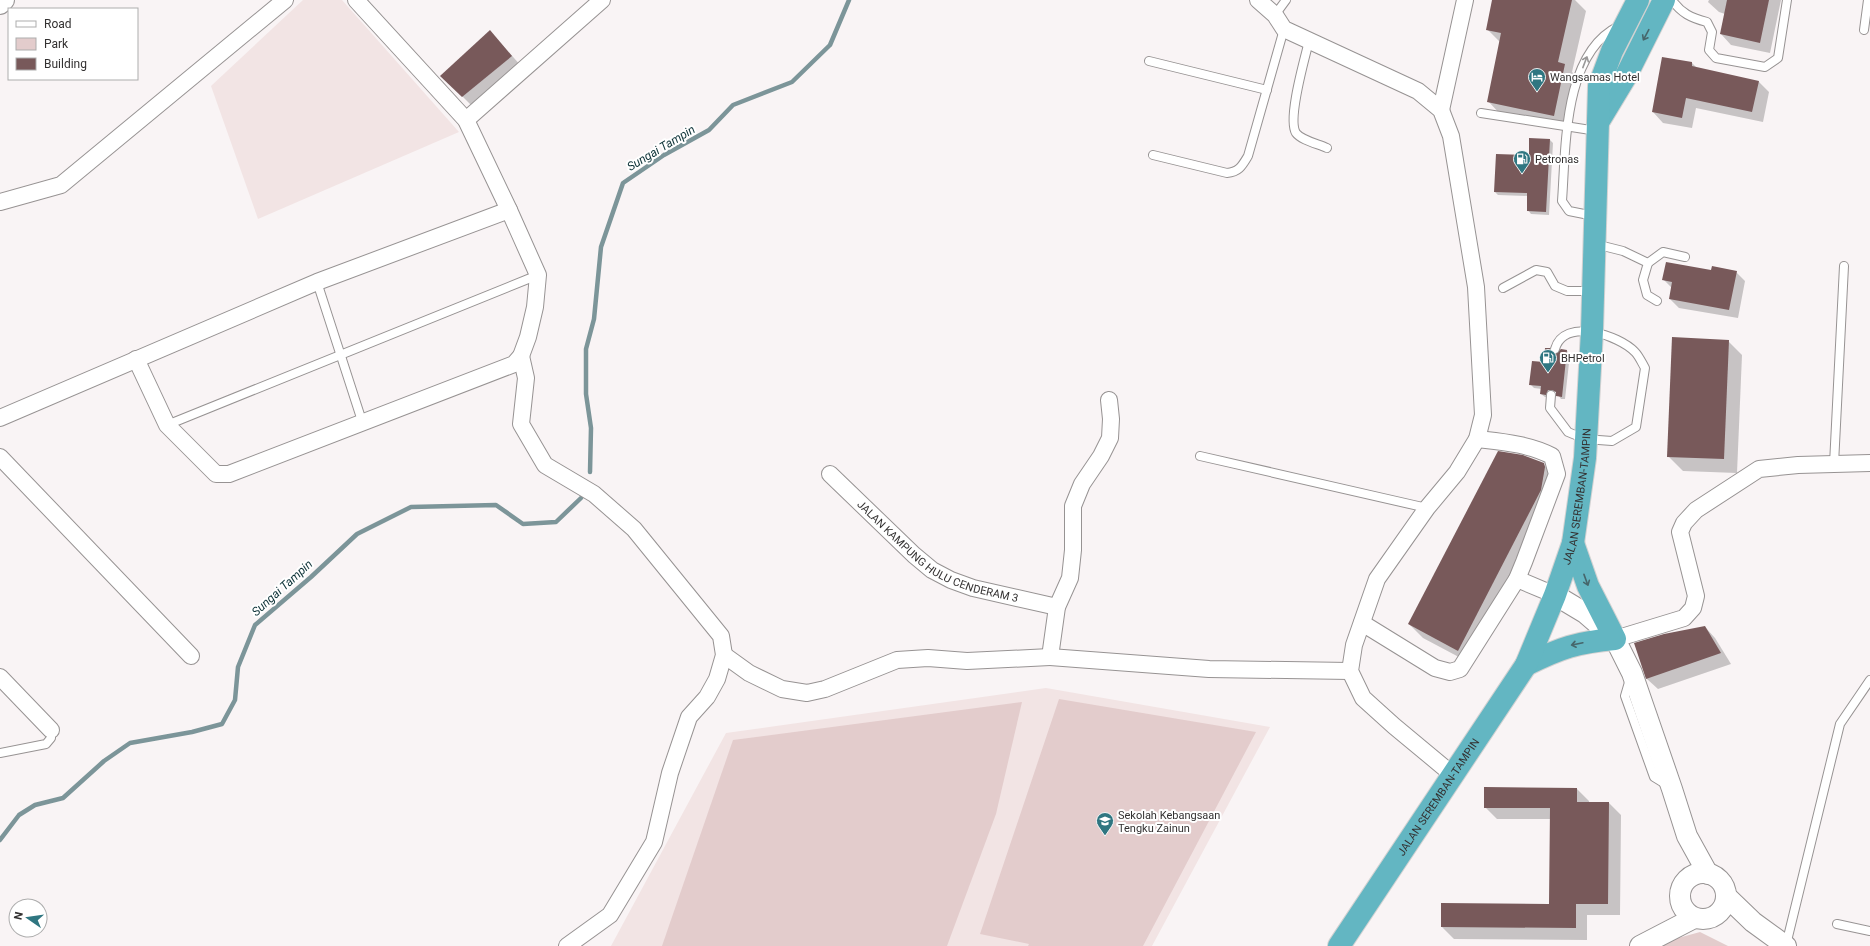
<svg xmlns="http://www.w3.org/2000/svg" width="1870" height="946" viewBox="0 0 1870 946" font-family="Roboto,sans-serif">
	<style>
		.built { fill: #f2e4e4 }
		.green { fill: #e3cccc }
		.shadow { fill: #0003 }
		.lines { fill: none; stroke-linecap: round; stroke-linejoin: round }
		.stream { stroke: #7c9599; stroke-width: 4.5 }
		.building { fill: #78595a }
		.service-casing { stroke: #979393; stroke-width: 10 }
		.minor-casing { stroke: #979393; stroke-width: 18 }
		.tertiary-casing { stroke: #979393; stroke-width: 22 }
		.trunk-casing { stroke: #d2d2d2; stroke-width: 24 }
		.service { stroke: #fff; stroke-width: 8 }
		.minor { stroke: #fff; stroke-width: 16 }
		.tertiary { stroke: #fff; stroke-width: 20 }
		.trunk { stroke: #63b6c2; stroke-width: 22 }
		.oneway { stroke: #46666b }
		.oneway2 { stroke: #999898 }
		.labels { text-anchor: middle; dominant-baseline: central; stroke-width: 4; stroke-linejoin: round; paint-order: stroke }
		.poi-label { font-size: 11px; fill: #333131; stroke: #fff; text-anchor: start }
		.street-label { font-size: 11px; fill: #333131; stroke: #fff }
		.water-label { font-size: 12px; font-style: italic; fill: #0e3338; stroke: #fff }
	</style>
	<rect width="100%" height="100%" fill="#f9f4f5"/>
	<g class="built">
		<path d="M303,0H342L459,132L258,219L211,86Z"/>
		<path d="M1046,688L1270,727L1152,946H611L726,733Z"/>
	</g>
	<g class="green">
		<path d="M1059,699L1256,732L1143,946H1028L1029,944L980,934Z"/>
		<path d="M1022,702L996,814L947,946H662L733,740Z"/>
		<path d="M1700,932L1728,946H1649Z"/>
	</g>
	<g class="shadow">
		<path d="M1493,0H1575L1586,11L1572,72L1578,78L1567,128L1501,115L1488,101L1500,42L1487,29Z"/>
		<path d="M1709,0H1781L1770,53L1731,45L1721,34L1725,14L1719,12L1708,2Z"/>
		<path d="M490,31L522,67L473,107L452,86Z"/>
		<path d="M1692,63L1697,68L1759,82L1769,92L1763,122L1696,108L1692,128L1663,123L1653,112Z"/>
		<path d="M1550,140L1553,143L1549,215L1531,214L1528,210V196L1498,195L1495,192Z"/>
		<path d="M1736,272L1745,281L1738,318L1679,308L1670,299L1672,288L1663,279Z"/>
		<path d="M1728,341L1742,355L1737,473L1683,471L1669,457Z"/>
		<path d="M1549,349L1555,356L1561,350L1567,351L1570,354L1565,399H1561L1556,392L1551,393L1549,397H1545L1541,394L1542,389L1534,388L1530,384L1545,363Z"/>
		<path d="M1543,464L1558,478L1559,481L1551,514L1472,664L1423,638L1409,624Z"/>
		<path d="M1705,627L1715,638L1731,664L1658,689L1647,679L1635,644Z"/>
		<path d="M1577,789L1589,801V803H1609L1621,815L1620,915H1587V940L1454,939L1442,927L1550,905L1551,819H1497L1485,807Z"/>
	</g>
	<g class="lines">
		<g class="stream">
			<path d="M590,472L591,428L586,394V349L594,319L601,247L623,183L664,155L709,130L733,105L792,82L830,45L849,0"/>
			<path d="M0,840L19,815L35,805L63,798L104,761L130,743L192,732L222,724L235,700L238,667L255,625L311,577L357,534L411,507L496,505L523,524L556,522L581,498"/>
		</g>
	</g>
	<g class="building">
		<path d="M1492,0H1572L1558,62L1565,64L1554,116L1487,102L1501,33L1486,30Z"/>
		<path d="M1727,0H1769L1760,43L1720,34Z"/>
		<path d="M490,30L512,56L462,97L440,76Z"/>
		<path d="M1662,57L1692,62V66L1759,81L1752,112L1686,98L1682,118L1652,112Z"/>
		<path d="M1529,138L1550,139L1546,212L1527,211V193L1494,192L1496,154L1529,155Z"/>
		<path d="M1666,262L1711,270L1712,266L1737,271L1729,310L1669,299L1672,282L1662,280Z"/>
		<path d="M1672,337L1729,340L1724,459L1667,457Z"/>
		<path d="M1545,348H1550L1551,352L1555,354L1561,349L1567,350L1562,397L1556,396V392L1552,390H1548L1546,395L1540,394L1541,386L1529,385L1532,361L1544,362Z"/>
		<path d="M1498,451L1523,455L1544,463L1545,467L1541,490L1458,651L1408,624Z"/>
		<path d="M1705,626L1721,653L1646,679L1634,643L1664,634Z"/>
		<path d="M1484,787L1577,788V802H1609L1608,904H1576V928L1441,927V903L1549,904L1550,808H1484Z"/>
	</g>
	<g class="lines">
		<defs>
			<g id="service">
				<path d="M1672,0C1681,13 1691,18 1707,22L1712,32L1709,50L1716,58L1765,67L1778,58L1787,0"/>
				<path d="M1275,15L1286,0"/>
				<path d="M1864,30L1868,0"/>
				<path d="M1309,41C1305,58 1287,119 1296,133C1301,140 1318,144 1327,148"/>
				<path d="M1149,61L1267,90"/>
				<path d="M1481,113L1597,131"/>
				<path d="M1153,155L1227,173C1239,172 1242,166 1248,156L1284,29"/>
				<path d="M1594,216L1569,211L1562,201C1566,147 1563,53 1619,26"/>
				<path d="M1595,244L1623,251L1648,263L1643,280L1647,295L1657,301"/>
				<path d="M1648,263L1663,252L1685,257"/>
				<path d="M317,282L362,421"/>
				<path d="M1503,288L1536,270L1547,272L1555,286L1567,291H1593"/>
				<path d="M1551,395L1550,408L1568,432L1585,439L1612,441L1636,427L1645,368C1642,363 1639,356 1635,352C1619,335 1564,317 1555,349"/>
				<path d="M167,425L538,275"/>
				<path d="M1200,456L1427,508"/>
				<path d="M1834,464L1844,266"/>
				<path d="M1630,679L1625,696L1654,777L1667,785"/>
				<path d="M0,753L46,744L51,738V730"/>
				<path d="M1837,924L1870,931"/>
				<path d="M1786,945L1840,724L1870,680"/>
			</g>
			<g id="minor">
				<path d="M1258,0L1275,15L1284,29L1418,91L1441,110L1451,136L1476,287L1483,415L1477,439L1457,472L1427,508L1377,579L1354,645L1350,671L1363,698L1394,726L1453,775"/>
				<path d="M1441,110L1465,0"/>
				<path d="M466,120L602,0"/>
				<path d="M0,202L61,185L285,0"/>
				<path d="M521,356L526,378L521,424L545,465L594,494L634,529L721,636L724,655L717,679L707,697L689,717L670,773L654,842L610,915L567,946"/>
				<path d="M136,359L167,425L216,474H229L514,364L521,356L528,337L535,307L538,275L509,210L466,120L356,0"/>
				<path d="M1109,400L1111,419L1110,438L1101,456L1082,484L1073,506V550L1070,578L1057,607L1050,657L1209,669L1350,671"/>
				<path d="M0,418L317,282L509,210"/>
				<path d="M0,457L191,656"/>
				<path id="s1" d="M830,474L914,555L932,570L951,580L973,588L1057,607"/>
				<path d="M1517,579L1555,595"/>
				<path d="M1362,623L1435,668L1450,672L1460,669L1517,579L1524,562L1557,474L1552,456C1529,444 1503,442 1477,439"/>
				<path d="M1615,639L1684,618L1693,608L1696,596L1680,532L1684,523L1696,510L1759,469L1798,465L1870,463"/>
				<path d="M724,655L749,673L782,689L807,693L825,689L897,660L928,658L967,661L1050,657"/>
				<path d="M0,677L51,730"/>
			</g>
			<g id="tertiary">
				<path d="M0,4L4,0"/>
				<path d="M1555,595L1585,613L1615,639L1632,673L1672,789L1687,836L1708,874"/>
				<circle cx="1703" cy="896" r="23"/>
				<path d="M1726,896L1753,922L1786,946"/>
				<path d="M1640,946L1694,918"/>
			</g>
			<g id="trunk">
				<path d="M1600,119L1626,76L1664,0"/>
				<path d="M1526,665C1560,648 1578,642 1615,639L1588,586L1573,543"/>
				<path id="s2" d="M1339,946L1526,665L1555,595L1573,543L1585,458L1592,331L1599,86L1612,51L1638,0"/>
			</g>
		</defs>
		<use href="#service" class="service-casing"/>
		<use href="#minor" class="minor-casing"/>
		<use href="#tertiary" class="tertiary-casing"/>
		<use href="#trunk" class="trunk-casing"/>
		<use href="#service" class="service"/>
		<use href="#minor" class="minor"/>
		<use href="#tertiary" class="tertiary"/>
		<use href="#trunk" class="trunk"/>
	</g>
	<defs><path id="oneway-shaft" d="M-6 0H5M1.5-3L5.5 0L1.5 3" fill="none" stroke-width="1.6" stroke-linecap="round" stroke-linejoin="round"/></defs>
	<g class="oneway">
		<use href="#oneway-shaft" transform="translate(1646 35) rotate(118)"/>
		<use href="#oneway-shaft" transform="translate(1586 580) rotate(70)"/>
		<use href="#oneway-shaft" transform="translate(1577 644) rotate(168)"/>
	</g>
	<use class="oneway2" href="#oneway-shaft" transform="translate(1585 62) rotate(-69)"/>
	<defs>
		<symbol id="hotel-pin" viewBox="-11 -11 22 30"><path d="M0 17L-7.5 6A9.5 9.5 0 1 1 7.5 6Z" fill="#2f7681" stroke="#fff"/><path d="M-6-4.5h1.5V1H6V5H4.5V3h-9V5H-6ZM-4 0a1.8 1.8 0 1 1 3.6 0ZM.5 0V-2.5h3Q6-2.5 6 0Z" fill="#fff"/></symbol>
		<symbol id="fuel-pin" viewBox="-11 -11 22 30"><path d="M0 17L-7.5 6A9.5 9.5 0 1 1 7.5 6Z" fill="#2f7681" stroke="#fff"/><path d="M-5.5-6h7V0h2V4h1.3V-2.5L3-4.5l.8-.8L6-3V5H2.5V1h-1V6h-7ZM-4.2-4.7v3.2H.2V-4.7Z" fill="#fff"/></symbol>
		<symbol id="school-pin" viewBox="-11 -11 22 30"><path d="M0 17L-7.5 6A9.5 9.5 0 1 1 7.5 6Z" fill="#2f7681" stroke="#fff"/><path d="M0-5L7-2L0 1L-7-2ZM-4 1L0 2.5L4 1V4Q0 6-4 4Z" fill="#fff"/></symbol>
	</defs>
	<g fill-rule="evenodd">
		<use href="#hotel-pin" x="1527" y="67" width="20" height="27"/>
		<use href="#fuel-pin" x="1512" y="149" width="20" height="27"/>
		<use href="#fuel-pin" x="1538" y="348" width="20" height="27"/>
		<use href="#school-pin" x="1095" y="811" width="20" height="27"/>
	</g>
	<g class="labels">
		<g class="poi-label">
			<text x="1550" y="77">Wangsamas Hotel</text>
			<text x="1535" y="159">Petronas</text>
			<text x="1561" y="358">BHPetrol</text>
			<text x="1118" y="815">Sekolah Kebangsaan<tspan x="1118" dy="13">Tengku Zainun</tspan></text>
		</g>
		<g class="street-label">
			<text stroke="none"><textPath href="#s2" startOffset="515">JALAN SEREMBAN-TAMPIN</textPath></text>
			<text stroke="none"><textPath href="#s1" startOffset="136">JALAN KAMPUNG HULU CENDERAM 3</textPath></text>
			<text stroke="none"><textPath href="#s2" startOffset="179">JALAN SEREMBAN-TAMPIN</textPath></text>
		</g>
		<g class="water-label">
			<text transform="translate(661 148) rotate(-31)">Sungai Tampin</text>
			<text transform="translate(282 588) rotate(-42)">Sungai Tampin</text>
		</g>
	</g>
	<rect x="8" y="8" width="130" height="72" fill="#ffffff" stroke="#adadad"/>
	<rect x="16" y="21" width="20" height="6" fill="#ffffff" stroke="#adadad"/>
	<text x="44" y="28" font-size="12" fill="#333131">Road</text>
	<rect x="16" y="38" width="20" height="12" fill="#e3cccc" stroke="#adadad"/>
	<text x="44" y="48" font-size="12" fill="#333131">Park</text>
	<rect x="16" y="58" width="20" height="12" fill="#78595a" stroke="#adadad"/>
	<text x="44" y="68" font-size="12" fill="#333131">Building</text>
	<g transform="translate(28 918) rotate(283)"><circle r="19" fill="#ffffff" stroke="#adadad"/>
	<path d="M0-3L7 15L0 10L-7 15Z" fill="#2f7681"/>
	<text y="-6" font-size="11" font-weight="bold" text-anchor="middle" fill="#333131">N</text>
	</g>
</svg>
